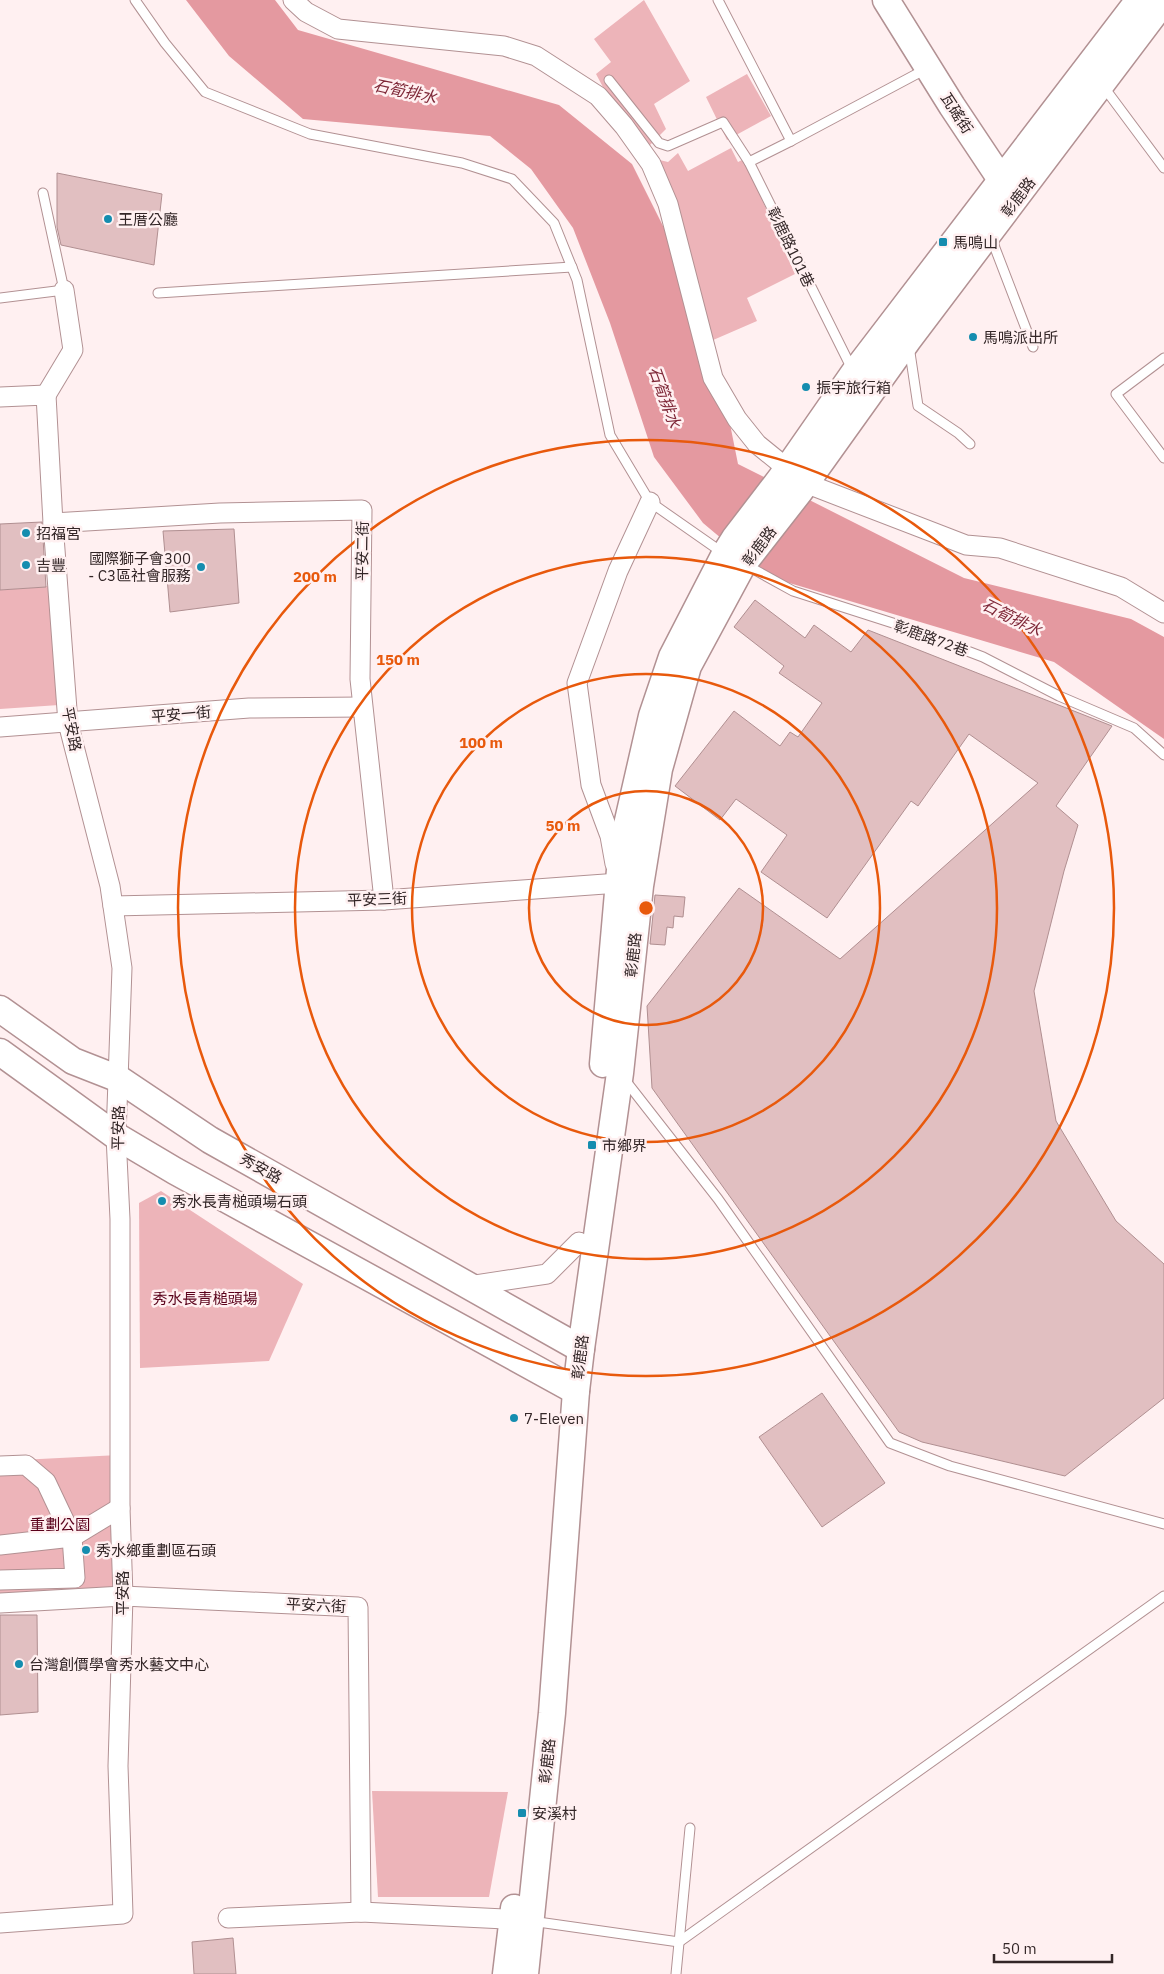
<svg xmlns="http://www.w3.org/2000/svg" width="1164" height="1974" viewBox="0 0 1164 1974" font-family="'IBM Plex Sans','Noto Sans TC',sans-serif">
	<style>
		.green { fill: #edb4b9 }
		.water { fill: #e499a0 }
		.building { fill: #e1bfc1; stroke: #b08f91 }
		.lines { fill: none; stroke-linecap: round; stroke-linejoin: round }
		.lane-casing { stroke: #b29193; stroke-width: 11 }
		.street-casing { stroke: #b29193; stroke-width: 21 }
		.secondary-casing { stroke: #b29193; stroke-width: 29 }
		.lane { stroke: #fff; stroke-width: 9 }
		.street { stroke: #fff; stroke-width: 19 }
		.secondary { stroke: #fff; stroke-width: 26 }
		.ring { fill: none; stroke: #e8590c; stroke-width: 2.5 }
		.poi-dot { fill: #158daf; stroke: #fff0f1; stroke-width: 2 }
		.labels { text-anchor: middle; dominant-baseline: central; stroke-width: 5; stroke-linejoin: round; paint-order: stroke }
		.street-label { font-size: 15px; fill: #332627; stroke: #fff0f1 }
		.poi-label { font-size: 15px; fill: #332627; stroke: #fff0f1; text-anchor: start }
		.park-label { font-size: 15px; fill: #59001a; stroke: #fff0f1 }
		.water-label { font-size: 16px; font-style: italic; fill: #7f2838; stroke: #fff0f1 }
		.centre { fill: #e8590c; stroke: #fff0f1; stroke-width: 2.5 }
		.ring-label { font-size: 15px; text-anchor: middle; font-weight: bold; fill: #e8590c; stroke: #fff0f1; stroke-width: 5; stroke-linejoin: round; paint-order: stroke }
	</style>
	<rect width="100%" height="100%" fill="#fff0f1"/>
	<g class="green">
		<path d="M644,0L690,81L654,104L666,129L645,150L620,119L596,74L611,62L594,39Z"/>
		<path d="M747,74L771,116L727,140L706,97Z"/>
		<path d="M731,148L738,162L744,159L795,274L747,298L757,321L704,344L647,157L668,162L678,153L688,171Z"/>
		<path d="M51,586L59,705L0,709V590Z"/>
		<path d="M161,1191L303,1284L269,1361L140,1368L139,1203Z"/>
		<path d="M119,1455L121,1590L0,1593V1461Z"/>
		<path d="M372,1791L508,1792L489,1897H378Z"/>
	</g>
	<path class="water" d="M186,0H275L298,30L559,105L632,164L681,262L728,414L738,464L964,578L1131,619L1164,637V739L1054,662L766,576L703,523L654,457L610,323L573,228L531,169L490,136L303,119L229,56Z"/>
	<g class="building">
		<path d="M57,173L162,194L154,265L61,245L57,227Z"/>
		<path d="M42,522L46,587L0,590V524Z"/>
		<path d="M234,529L239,603L170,612L163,531Z"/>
		<path d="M755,600L805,638L814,625L851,652L868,630L1112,726L1056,806L1078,825L1064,871L1034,991L1056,1121L1116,1221L1164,1264V1398L1065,1476L922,1442L899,1432L652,1088L647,1006L739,888L840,959L1038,783L969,734L918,806L911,801L827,918L761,872L787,835L736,799L720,820L675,786L734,711L780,746L790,732L798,737L822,703L779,673L784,666L734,627Z"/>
		<path d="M655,895L685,897L683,917L674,916L673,928L667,927L665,945L650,944Z"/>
		<path d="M822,1393L885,1483L822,1527L759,1437Z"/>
		<path d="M0,1615H37L38,1712L0,1715Z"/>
		<path d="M233,1938L236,1974H194L192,1942Z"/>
	</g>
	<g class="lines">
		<defs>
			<g id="lane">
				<path d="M135,0L165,43L205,92L310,134L462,163L512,179L554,223L577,280L610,435L650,502L723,553"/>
				<path d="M718,0L791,141L926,69"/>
				<path d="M609,80L659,143L668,146L723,122L749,162"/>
				<path d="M1103,86L1164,168"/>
				<path d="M791,141L749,162L853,371"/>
				<path d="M992,237L995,248L1033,347"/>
				<path d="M158,293L572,267"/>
				<path d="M0,298L64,290L43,193"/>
				<path d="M909,346L918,406L958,433L970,444"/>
				<path d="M1164,358L1116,394L1164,458"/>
				<path d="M746,565L793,591L899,625L983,657L1059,696L1134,728L1164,755"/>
				<path d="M625,1080L718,1199L890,1443L950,1466L1164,1524"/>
				<path d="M531,1921L679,1942L1164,1596"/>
				<path d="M676,1974L690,1828"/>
			</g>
			<g id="street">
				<path d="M293,0L306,12L338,29L504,46L536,56L598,96L624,126L651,164L668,204L713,378L737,419L757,444L805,483L966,545L1000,548L1121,587L1164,613"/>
				<path d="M46,395L73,350L64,290"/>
				<path d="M0,397L46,395L53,523L68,723L110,886L122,968L116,1136L120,1219V1508L123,1596L118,1766L123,1914L0,1923"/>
				<path d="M53,523L220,513L362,510L360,679L384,900"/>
				<path d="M0,727L249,708L362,707"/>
				<path d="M615,864L610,836L591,785L577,683L618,571L650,502"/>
				<path d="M113,906L384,900L619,883L631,885"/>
				<path d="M469,1286L547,1274L579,1242"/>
				<path d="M0,1466L26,1465L46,1482L72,1537L75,1578L0,1580"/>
				<path d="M0,1545L72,1537L120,1508"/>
				<path d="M0,1603L123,1596L358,1607L361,1912"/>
				<path d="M228,1918L361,1912L523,1920"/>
			</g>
			<g id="secondary">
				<path d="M886,0L952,106L1002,181L999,198"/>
				<path d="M0,1009L73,1061L119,1079L210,1140L581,1349"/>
				<path d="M0,1052L116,1136L175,1171L576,1391"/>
				<path d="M603,1064L622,847L652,716L672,657L725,554L735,538L781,478L854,373L1139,0"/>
				<path d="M506,1974L514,1908"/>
				<path d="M525,1974L552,1713L576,1391L581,1349L620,1073L640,886L659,769L688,666L743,564L800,491L908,340L1164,1"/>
			</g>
		</defs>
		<use href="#lane" class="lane-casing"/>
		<use href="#street" class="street-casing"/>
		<use href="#secondary" class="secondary-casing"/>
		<use href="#lane" class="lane"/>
		<use href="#street" class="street"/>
		<use href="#secondary" class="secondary"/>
	</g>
	<g class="ring">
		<circle cx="646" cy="908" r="117"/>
		<circle cx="646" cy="908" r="234"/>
		<circle cx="646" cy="908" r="351"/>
		<circle cx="646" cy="908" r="468"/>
	</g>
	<g class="poi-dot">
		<circle cx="108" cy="219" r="5"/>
		<rect x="938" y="237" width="10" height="10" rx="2.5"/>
		<circle cx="973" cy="337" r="5"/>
		<circle cx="806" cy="387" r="5"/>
		<circle cx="26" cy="533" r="5"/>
		<circle cx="26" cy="565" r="5"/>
		<circle cx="201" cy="567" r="5"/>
		<rect x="587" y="1140" width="10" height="10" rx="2.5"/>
		<circle cx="162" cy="1201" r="5"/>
		<circle cx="514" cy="1418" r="5"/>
		<circle cx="86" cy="1550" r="5"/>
		<circle cx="19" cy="1664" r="5"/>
		<rect x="517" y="1808" width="10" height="10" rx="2.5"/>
	</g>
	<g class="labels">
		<g class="street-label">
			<text transform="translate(957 113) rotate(57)">瓦磘街</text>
			<text transform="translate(1018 197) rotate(-53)">彰鹿路</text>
			<text transform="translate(791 247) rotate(64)">彰鹿路101巷</text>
			<text transform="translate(759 546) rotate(-53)">彰鹿路</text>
			<text transform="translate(362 551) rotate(-89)">平安二街</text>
			<text transform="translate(931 638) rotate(20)">彰鹿路72巷</text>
			<text transform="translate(181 714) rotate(-5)">平安一街</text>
			<text transform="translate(72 729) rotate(79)">平安路</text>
			<text transform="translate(377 899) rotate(-2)">平安三街</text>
			<text transform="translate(633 955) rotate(-84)">彰鹿路</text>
			<text transform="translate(118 1128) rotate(-89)">平安路</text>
			<text transform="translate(261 1168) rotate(29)">秀安路</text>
			<text transform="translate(580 1357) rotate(-83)">彰鹿路</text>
			<text transform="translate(122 1593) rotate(-90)">平安路</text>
			<text transform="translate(316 1605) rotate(3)">平安六街</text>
			<text transform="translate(547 1761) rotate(-84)">彰鹿路</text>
		</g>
		<g class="poi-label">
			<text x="118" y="219">王厝公廳</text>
			<text x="953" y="242">馬鳴山</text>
			<text x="983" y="337">馬鳴派出所</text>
			<text x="816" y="387">振宇旅行箱</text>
			<text x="36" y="533">招福宮</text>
			<text x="191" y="558" text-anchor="end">國際獅子會300<tspan x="191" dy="17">- C3區社會服務</tspan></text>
			<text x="36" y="565">吉豐</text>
			<text x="602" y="1145">市鄉界</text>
			<text x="172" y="1201">秀水長青槌頭場石頭</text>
			<text x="524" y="1418">7-Eleven</text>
			<text x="96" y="1550">秀水鄉重劃區石頭</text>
			<text x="29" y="1664">台灣創價學會秀水藝文中心</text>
			<text x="532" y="1813">安溪村</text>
		</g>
		<g class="park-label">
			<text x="205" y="1298">秀水長青槌頭場</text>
			<text x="60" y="1524">重劃公園</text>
		</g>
		<g class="water-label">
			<text transform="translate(405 91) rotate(12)">石筍排水</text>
			<text transform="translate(665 397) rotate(70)">石筍排水</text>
			<text transform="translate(1012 617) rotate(26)">石筍排水</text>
		</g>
	</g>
	<circle cx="646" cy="908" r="8" class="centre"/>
	<g class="ring-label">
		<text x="315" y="582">200 m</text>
		<text x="398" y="665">150 m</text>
		<text x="481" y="748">100 m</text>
		<text x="563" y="831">50 m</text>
	</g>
	<path d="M994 1954v8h118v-8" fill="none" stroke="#332627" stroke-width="2.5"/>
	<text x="1002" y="1954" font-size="15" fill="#332627" stroke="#fff0f1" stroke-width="4" paint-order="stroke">50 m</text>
</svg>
